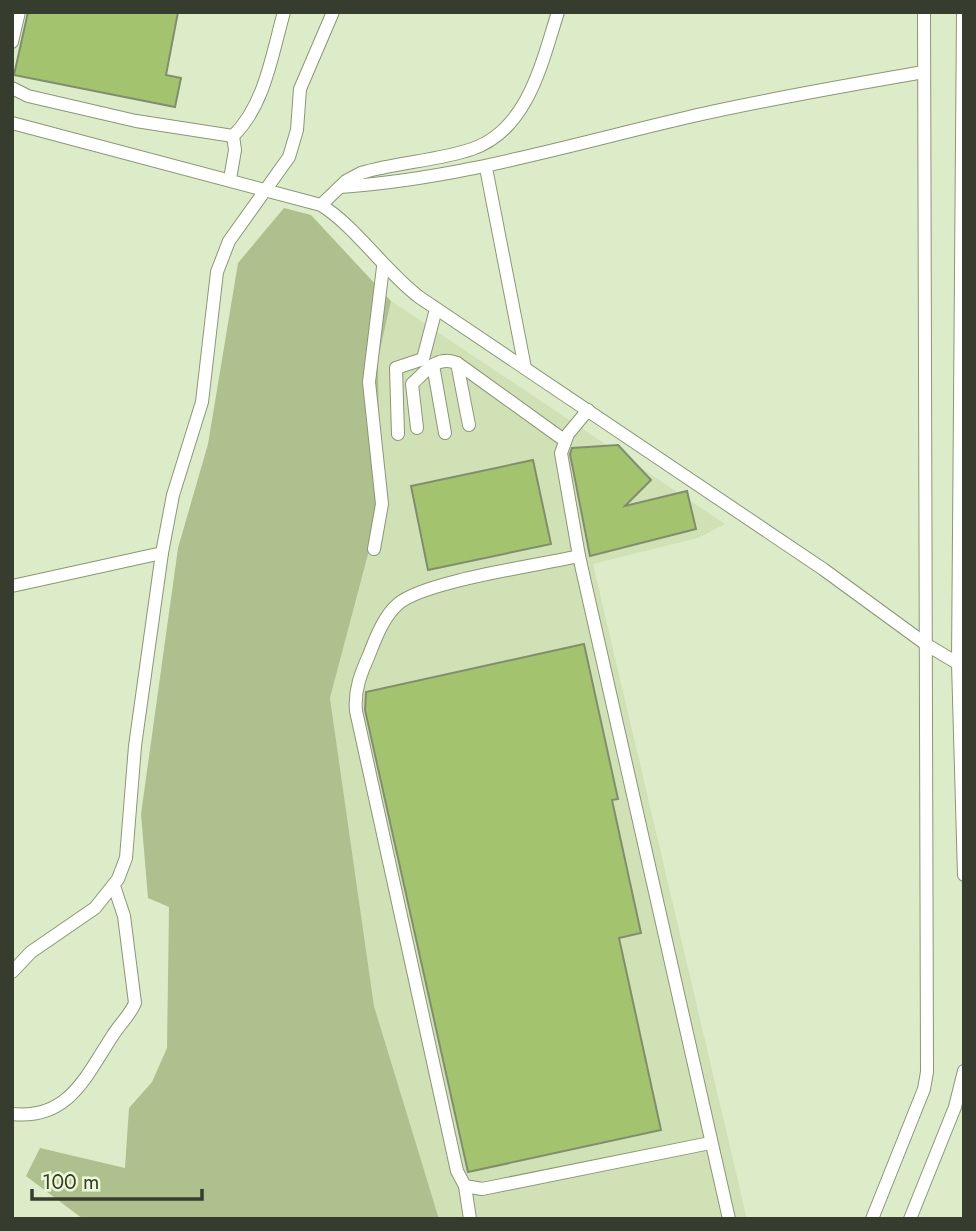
<svg xmlns="http://www.w3.org/2000/svg" width="976" height="1231" viewBox="0 0 976 1231" font-family="Jost,sans-serif">
	<style>
		.built { fill: #d0e1b6 }
		.green { fill: #adc08e }
		.building { fill: #a4c36e; stroke: #818e6d; stroke-width: 2 }
		.lines { fill: none; stroke-linecap: round; stroke-linejoin: round }
		.minor-casing { stroke: #8a9776; stroke-width: 14 }
		.minor { stroke: #fff; stroke-width: 12 }
	</style>
	<rect width="100%" height="100%" fill="#ddecc8"/>
	<path class="built" d="M391,301L725,524L698,538L593,564L747,1219H439L374,1006L330,698L380,509L378,359Z"/>
	<path class="green" d="M284,208L311,215L391,301L378,359L380,509L330,698L374,1006L439,1219H83L26,1176L40,1148L125,1168L129,1108L152,1082L167,1048L169,907L148,898L141,814L178,548L208,444L238,263Z"/>
	<g class="building">
		<path d="M28,12H178L166,75L181,78L175,107L14,75Z"/>
		<path d="M618,445L651,480L625,506L687,491L696,529L590,556L570,454L572,448Z"/>
		<path d="M533,460L551,544L428,570L411,486Z"/>
		<path d="M584,644L618,799L612,800L641,933L619,938L661,1130L468,1172L365,710L366,692Z"/>
	</g>
	<g class="lines">
		<defs>
			<g id="minor">
				<path d="M963,12L958,663L964,875"/>
				<path d="M12,42L19,12"/>
				<path d="M12,88L28,96L136,121L233,136C265,105 272,54 284,12"/>
				<path d="M12,123L321,205C355,226 384,270 419,297L823,569L927,645L964,667"/>
				<path d="M486,168L525,368"/>
				<path d="M230,179L235,150L233,136"/>
				<path d="M340,187C460,179 572,144 689,117C766,99 845,86 923,72"/>
				<path d="M321,205L346,181L361,173C397,162 437,161 472,149C528,130 542,62 558,12"/>
				<path d="M457,363L469,425"/>
				<path d="M433,365L445,433"/>
				<path d="M588,410L568,434L561,453L579,556L729,1219"/>
				<path d="M417,428L412,384C426,371 437,355 457,363L564,440"/>
				<path d="M398,434L396,368L423,359L436,309"/>
				<path d="M374,549L382,504L369,382L383,267"/>
				<path d="M579,556C540,565 424,581 398,604C384,616 376,637 369,655C361,673 354,690 356,711L457,1171L465,1186L482,1189L710,1143"/>
				<path d="M12,586L162,553"/>
				<path d="M12,972L31,952L95,908L118,879L126,858L135,746L162,553L173,495L202,402L217,272L229,241L289,157L297,130L300,89L333,12"/>
				<path d="M12,1114C69,1120 86,1076 113,1035C120,1024 130,1015 135,1003L124,916L114,886"/>
				<path d="M465,1186L470,1219"/>
				<path d="M872,1219L924,1089L927,1072L924,12"/>
				<path d="M910,1219L955,1107L964,1071"/>
			</g>
		</defs>
		<use href="#minor" class="minor-casing"/>
		<use href="#minor" class="minor"/>
	</g>
	<rect width="976" height="1231" fill="none" stroke="#363c2e" stroke-width="28"/>
	<path d="M32 1189v10h170v-10" fill="none" stroke="#363c2e" stroke-width="3.5"/>
	<text x="42" y="1189" font-size="21" fill="#363c2e" stroke="#ebf9d5" stroke-width="5" paint-order="stroke">100 m</text>
</svg>
